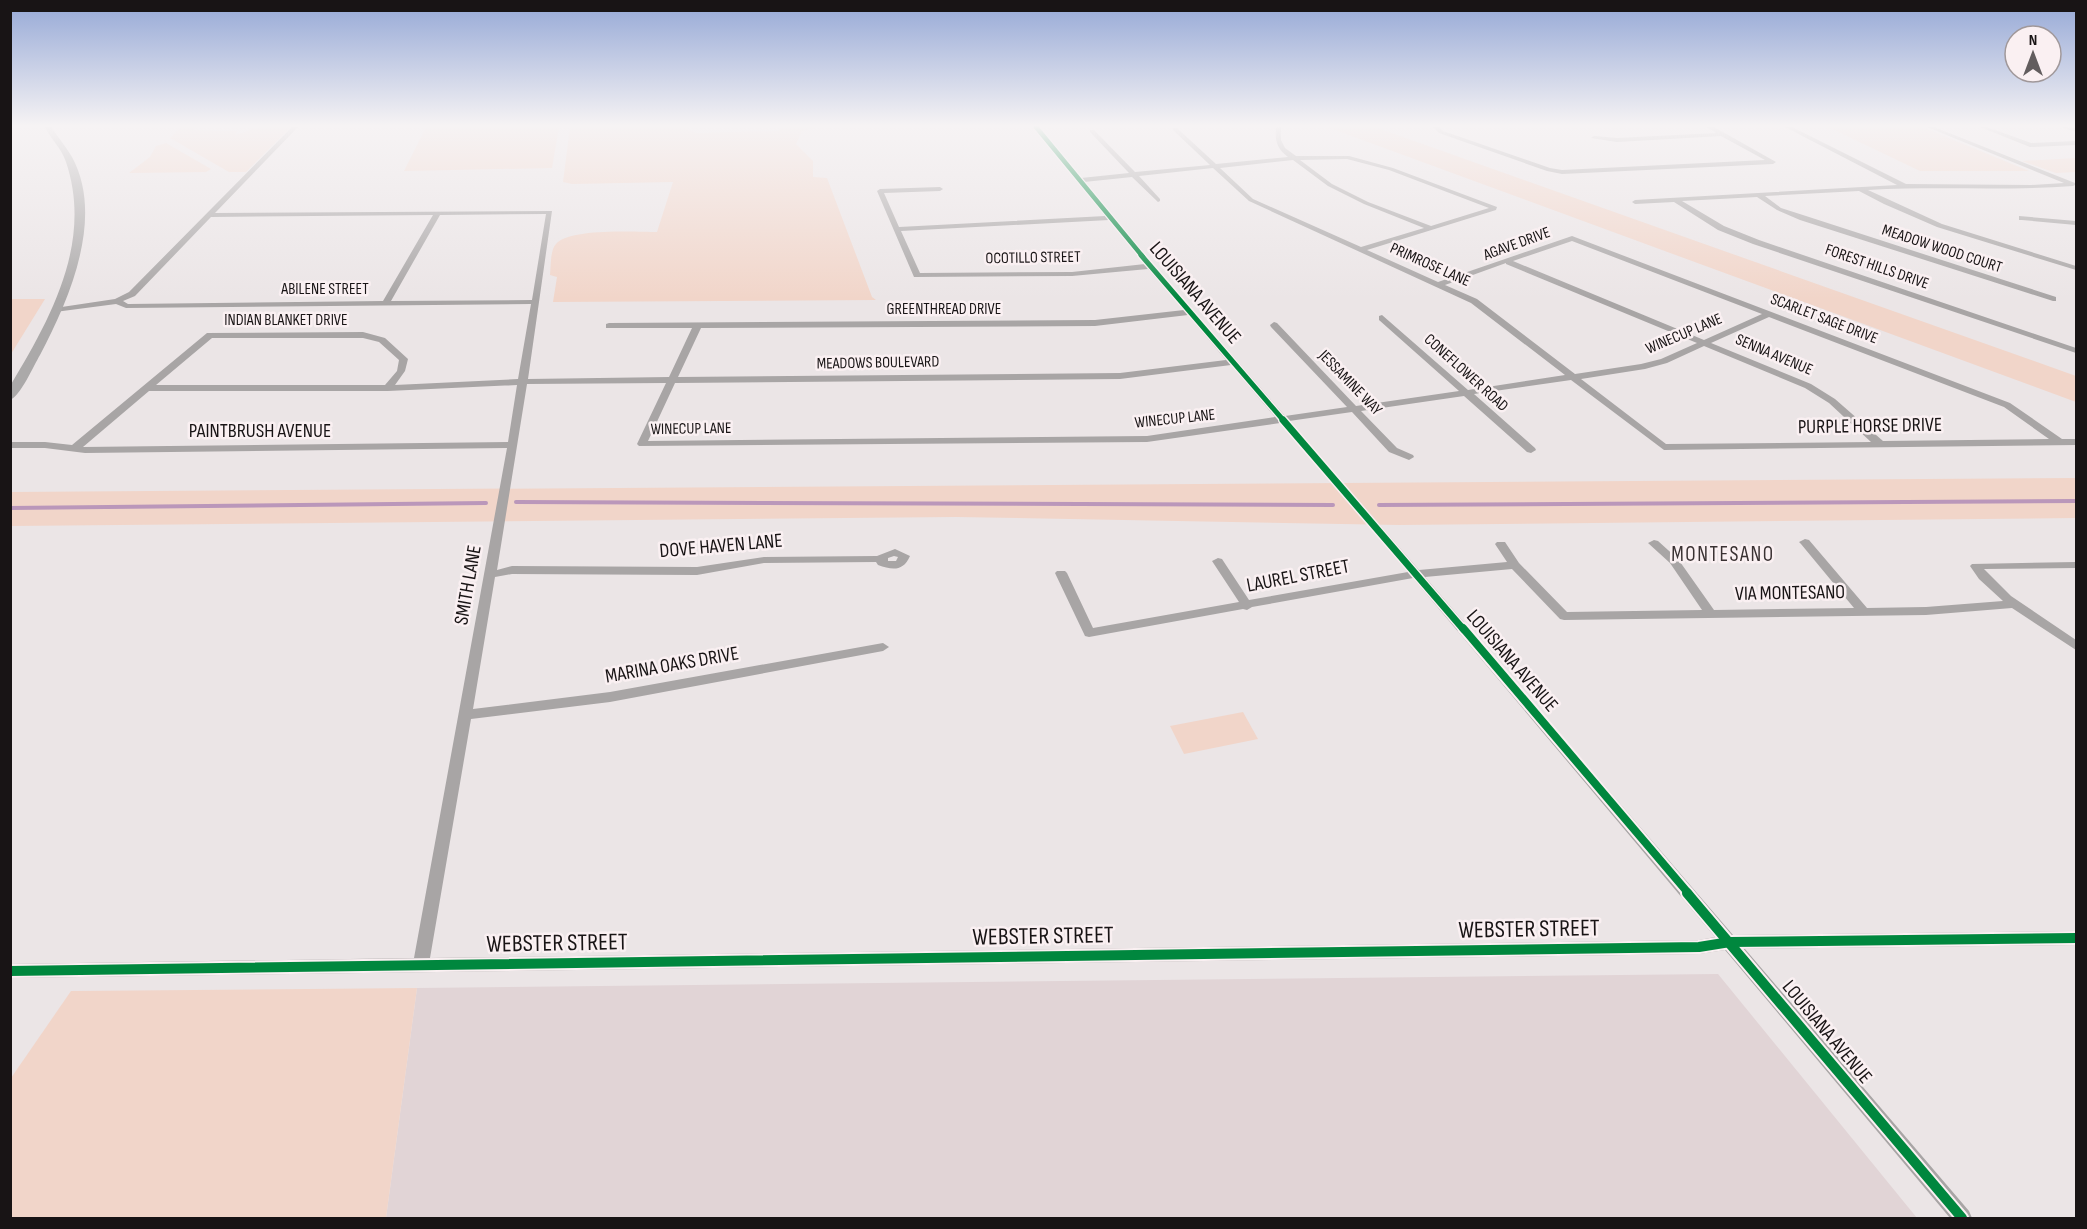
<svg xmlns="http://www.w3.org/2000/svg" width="2087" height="1229" viewBox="0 0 2087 1229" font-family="'Sofia Sans Condensed',sans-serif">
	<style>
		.built { fill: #e1d4d6 }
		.green { fill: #f1d5c9 }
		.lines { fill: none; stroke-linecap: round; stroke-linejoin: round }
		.stream { stroke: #ba97ba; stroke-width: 4 }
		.minor { fill: #a8a5a5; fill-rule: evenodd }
		.major { fill: #aba9a9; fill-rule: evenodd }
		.cycleway-far4-casing { stroke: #faf0f2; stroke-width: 7 }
		.cycleway-far3-casing { stroke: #faf0f2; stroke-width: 8 }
		.cycleway-far2-casing { stroke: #faf0f2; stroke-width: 10 }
		.cycleway-far1-casing { stroke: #faf0f2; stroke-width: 12 }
		.cycleway-casing { stroke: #faf0f2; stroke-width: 14 }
		.cycleway-far4 { stroke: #00873e; stroke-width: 4.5 }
		.cycleway-far3 { stroke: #00873e; stroke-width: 5 }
		.cycleway-far2 { stroke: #00873e; stroke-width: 7 }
		.cycleway-far1 { stroke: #00873e; stroke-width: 8 }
		.cycleway { stroke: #00873e; stroke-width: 10 }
		.labels { text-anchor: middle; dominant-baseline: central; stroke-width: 5; stroke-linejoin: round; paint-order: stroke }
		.far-street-label { font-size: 16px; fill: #181415; stroke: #faf0f2 }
		.street-label { font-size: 20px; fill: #181415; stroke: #faf0f2 }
		.neighbourhood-label { font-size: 21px; letter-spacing: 1.5px; fill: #3a3233; stroke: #faf0f2 }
		.near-street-label { font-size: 24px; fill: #181415; stroke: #faf0f2 }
	</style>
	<rect width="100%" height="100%" fill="#ebe5e6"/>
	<path class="built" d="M1718,974L1917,1218H386L417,988Z"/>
	<g class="green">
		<path d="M181,127H197L194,130L237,131L235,135L259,127H291L246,172H229L170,138Z"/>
		<path d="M426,127H559L552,168L404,171Z"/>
		<path d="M570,127H688V130L697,133L777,131L784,127H883H818L802,131L796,144L813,161V177L827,178L872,297L876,300L553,302L557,277L550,275C551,267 550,250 556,244C570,228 636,232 657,232L673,182L572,184L563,182Z"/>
		<path d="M1327,127H1375L2076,376V402Z"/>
		<path d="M1828,127H1922L2029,171H1920Z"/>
		<path d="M166,143L211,169L206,172L129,173L150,157L156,146Z"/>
		<path d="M2076,158V172L2056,173L2022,161Z"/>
		<path d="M11,299H45L11,354L10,299Z"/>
		<path d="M2076,478V518L1399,525L956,517L11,526L10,492Z"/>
		<path d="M1243,712L1258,739L1184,754L1170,726Z"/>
		<path d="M417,988L386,1218H11V1078L71,991Z"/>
	</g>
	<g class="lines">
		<g class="stream">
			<path d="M516,502L1333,505"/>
			<path d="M1379,505L2076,501"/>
			<path d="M10,508L486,503"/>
		</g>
		<g class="minor">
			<path d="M292,127H298L215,213L552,211L528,379L669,377L692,328H606V324L609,323L1095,320L1184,310L1148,269L1072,276L914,277L877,191L880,189L940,187L943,189L940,191L884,193L899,227L1105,216L1033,127H1039L1081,178L1129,173L1090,132V130H1094L1135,172L1210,165L1173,130V128H1177L1216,164L1288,157C1277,148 1275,142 1276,128L1281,127V140L1285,148L1296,156H1349L1393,168L1497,207L1496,210L1367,250L1438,282L1572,236L2010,403L2062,439H2076V445L1664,450L1571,380L1474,394L1535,448L1536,450L1531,453L1527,452L1464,396L1361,411L1397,448L1413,455L1414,457L1409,460L1389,452L1352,412L1289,421L1419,570L1507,562L1495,544L1497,542H1505L1519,563L1567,612L1702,610L1670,563L1648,543L1654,540L1658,541L1678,559L1714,610L1854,608L1801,544L1799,542L1805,539L1809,540L1867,608L1926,607L2003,601L1979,579L1970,566L1972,564L2076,562V568L1984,569L2011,596L2076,640V650L2012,608L1926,615L1564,620L1560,619L1512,569L1425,577L1733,935L2076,931V945L1745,949L1969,1211L1972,1218H1950L1725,950L1699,954L10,978V964L414,958L507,448L85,453L45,448H10V442H45L72,445L207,333L363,332L385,338L408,359L405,371L395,385L518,379L531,304L126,308L116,304L55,312V308L115,299L129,292ZM1347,159L1389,170L1489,208L1431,226L1368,202L1332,184L1300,160ZM1293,160L1328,186L1364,204L1424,228L1361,247L1253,199L1220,168ZM1213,168L1249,201L1471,303L1565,375L1468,390L1382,315L1379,316V320L1459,391L1356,406L1277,323L1274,322L1270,325L1271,327L1347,407L1285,416L1153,264L1084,182L1132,177L1158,202L1160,201V199L1139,176ZM546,214L532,300L391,301L440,215ZM433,215L383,301L128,304L123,301L135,296L211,217ZM1109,220L1145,264L1072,272L920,273L901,231ZM1572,241L1762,314L1704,340L1513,261ZM1506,263V264L1697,343L1661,359L1641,364L1575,374L1477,299L1445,285ZM1188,315L1226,360L1120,373L678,377L701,328L1095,326ZM1769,317L2004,407L2049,439L1883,441L1835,399L1811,384L1711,343ZM212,338H363L379,342L399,360L397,371L385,385H156ZM1704,346L1805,388L1829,403L1871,442L1666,444L1581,379L1645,369L1667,363ZM1231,365L1275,417L1147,436L648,441L675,383L1120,379ZM666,383L637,444L639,446L1147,442L1280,423L1408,572L1249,600L1222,559L1218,558L1212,561L1239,602L1093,628L1067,573L1065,571H1057L1055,573L1085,636L1089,637L1243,609L1247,610L1252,607L1413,578L1715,937L1699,940L430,958L471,719L610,702L883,651L889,647L883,643L610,692L473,709L495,577L512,574L697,575L764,563L876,562L878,565C892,570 903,572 910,556L895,549L877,556L764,557L697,567L512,566L497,570L527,384ZM517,385L508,442L83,447L149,391H388ZM894,556L898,557L896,561H888V558Z"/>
			<path d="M1433,127H1439L1443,131L1550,168L1562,170L1765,160L1721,136L1617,142L1591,138L1594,136L1617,138L1716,133L1707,127H1714L1776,162L1773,164L1562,174L1547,171L1439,133Z"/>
			<path d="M1785,127H1792L1906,184L2031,185L2064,183L1927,127H1934L2075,183V185L2073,186C2005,191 1937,186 1868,190L1942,224L2076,266V270L1937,227L1884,204L1859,191L1765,196L1781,208L1806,216L2056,297V301H2053L1800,220L1777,210L1757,197L1682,201L1724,226L1759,240L2076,348V353L1753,244L1718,230L1674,202L1635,204L1632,202L1635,200L1897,185Z"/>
			<path d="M1980,127H1987L2031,143L2076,141V145L2030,147Z"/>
			<path d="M2063,127L2076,128V132L2064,128Z"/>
			<path d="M2019,216L2076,221V225L2022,220H2019Z"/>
		</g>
		<path class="major" d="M45,127H51C58,137 66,147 72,157C105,218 69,300 40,355C34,365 20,397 10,400V386C51,318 93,242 66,162C62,149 50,138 45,127Z"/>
		<defs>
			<path id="cycleway-far4" d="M1036,127L1143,257"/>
			<path id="cycleway-far3" d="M1141,255L1284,421"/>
			<path id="cycleway-far2" d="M1283,420L1464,630"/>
			<path id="cycleway-far1" d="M1463,628L1689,894"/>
			<g id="cycleway">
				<path d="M1687,893L1962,1218"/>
				<path d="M10,971L1699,947L1730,942L2076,938"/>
			</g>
		</defs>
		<use href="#cycleway-far4" class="cycleway-far4-casing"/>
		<use href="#cycleway-far3" class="cycleway-far3-casing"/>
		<use href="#cycleway-far2" class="cycleway-far2-casing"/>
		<use href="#cycleway-far1" class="cycleway-far1-casing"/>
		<use href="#cycleway" class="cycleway-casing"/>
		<use href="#cycleway-far4" class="cycleway-far4"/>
		<use href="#cycleway-far3" class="cycleway-far3"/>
		<use href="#cycleway-far2" class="cycleway-far2"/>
		<use href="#cycleway-far1" class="cycleway-far1"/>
		<use href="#cycleway" class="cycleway"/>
	</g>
	<linearGradient id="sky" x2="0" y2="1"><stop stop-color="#95a8d6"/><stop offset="0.42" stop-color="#f6f3f4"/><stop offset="1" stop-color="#f6f3f4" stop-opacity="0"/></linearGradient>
	<rect width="2087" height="299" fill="url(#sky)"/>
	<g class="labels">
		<g class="far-street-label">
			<text transform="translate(1517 244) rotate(-20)">AGAVE DRIVE</text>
			<text transform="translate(1942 249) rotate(18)">MEADOW WOOD COURT</text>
			<text transform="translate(1033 258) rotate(-1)">OCOTILLO STREET</text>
			<text transform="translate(1430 265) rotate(24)">PRIMROSE LANE</text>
			<text transform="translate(1877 267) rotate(19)">FOREST HILLS DRIVE</text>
			<text x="325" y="289">ABILENE STREET</text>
			<text x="944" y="309">GREENTHREAD DRIVE</text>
			<text transform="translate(1824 319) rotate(21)">SCARLET SAGE DRIVE</text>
			<text x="286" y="320">INDIAN BLANKET DRIVE</text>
			<text transform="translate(1684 334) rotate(-23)">WINECUP LANE</text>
			<text transform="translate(1774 355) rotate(23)">SENNA AVENUE</text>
			<text transform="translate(878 363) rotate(-1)">MEADOWS BOULEVARD</text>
			<text transform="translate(1466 373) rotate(42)">CONEFLOWER ROAD</text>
			<text transform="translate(1350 383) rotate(46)">JESSAMINE WAY</text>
			<text transform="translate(1175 419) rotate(-6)">WINECUP LANE</text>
			<text transform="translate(691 429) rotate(-1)">WINECUP LANE</text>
		</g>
		<g class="street-label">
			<text transform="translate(1195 293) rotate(49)">LOUISIANA AVENUE</text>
			<text transform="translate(1870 426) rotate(-1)">PURPLE HORSE DRIVE</text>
			<text x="260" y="431">PAINTBRUSH AVENUE</text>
			<text transform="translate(721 546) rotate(-5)">DOVE HAVEN LANE</text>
			<text transform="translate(1298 576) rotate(-11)">LAUREL STREET</text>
			<text transform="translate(468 585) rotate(-80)">SMITH LANE</text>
			<text transform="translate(1790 593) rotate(-1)">VIA MONTESANO</text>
			<text transform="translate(1512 661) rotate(49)">LOUISIANA AVENUE</text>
			<text transform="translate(672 665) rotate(-10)">MARINA OAKS DRIVE</text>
			<text transform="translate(1827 1032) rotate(50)">LOUISIANA AVENUE</text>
		</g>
		<g class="neighbourhood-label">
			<text x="1723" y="554">MONTESANO</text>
		</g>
		<g class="near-street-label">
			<text transform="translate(1529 929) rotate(-1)">WEBSTER STREET</text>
			<text transform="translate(1043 936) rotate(-1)">WEBSTER STREET</text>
			<text transform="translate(557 943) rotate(-1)">WEBSTER STREET</text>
		</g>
	</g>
	<rect width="2087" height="1229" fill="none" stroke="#181415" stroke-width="24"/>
	<g transform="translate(2033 54)"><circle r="28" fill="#faf0f2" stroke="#a0989a" stroke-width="1.5"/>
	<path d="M0-4.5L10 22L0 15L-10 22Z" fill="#625d5e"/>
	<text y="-9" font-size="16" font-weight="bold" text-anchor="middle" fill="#181415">N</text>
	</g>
</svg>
